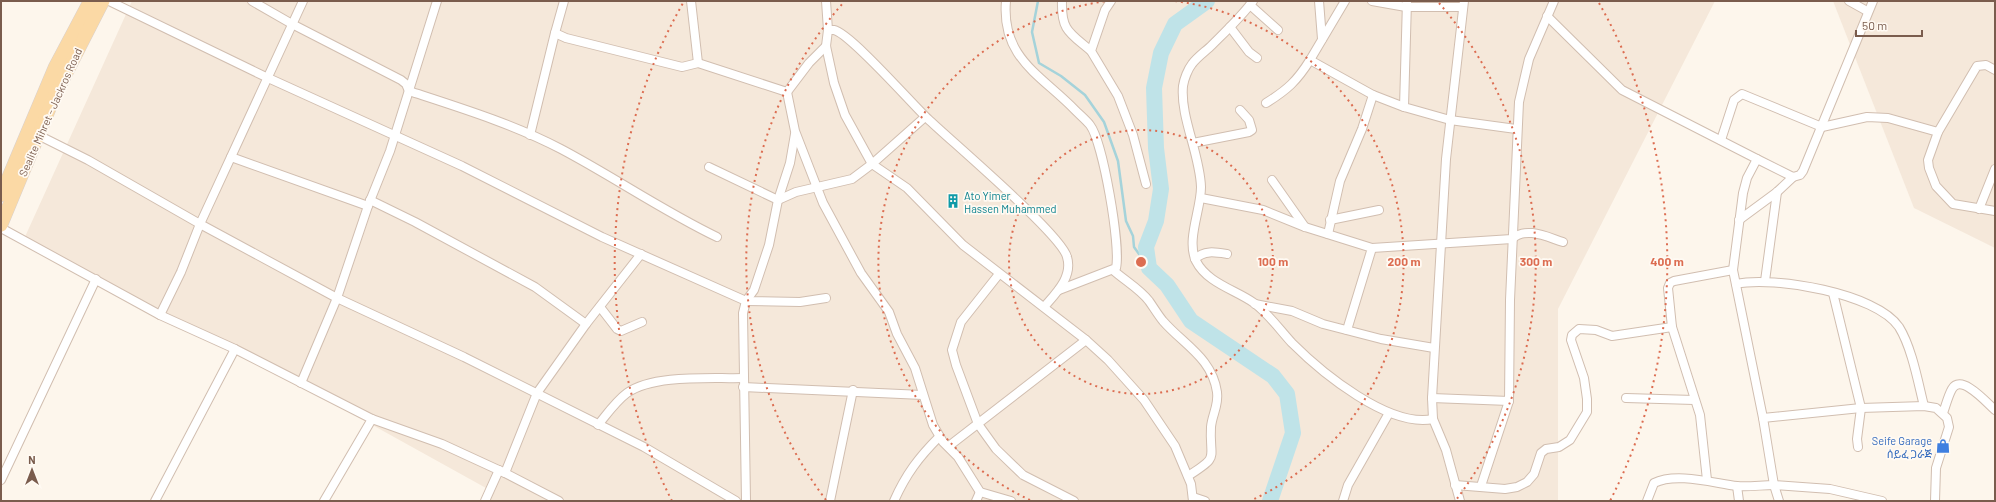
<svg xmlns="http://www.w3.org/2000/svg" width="1996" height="502" viewBox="0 0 1996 502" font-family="Barlow,'Noto Sans Ethiopic',sans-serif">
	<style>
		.residential { fill: #f5e8da }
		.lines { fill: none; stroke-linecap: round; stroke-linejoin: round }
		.stream { stroke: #a5d3da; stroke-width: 2.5 }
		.river { stroke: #bfe3e8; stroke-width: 16 }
		.minor-casing { stroke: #d1beb0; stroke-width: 10 }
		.primary-casing { stroke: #dad1cd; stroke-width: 14 }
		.minor { stroke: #fff; stroke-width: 8 }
		.primary { stroke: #fbd9a5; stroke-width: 13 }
		.ring { fill: none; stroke: #dc6d51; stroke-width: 2; stroke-dasharray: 2 4 }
		.labels { text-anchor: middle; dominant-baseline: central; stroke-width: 3.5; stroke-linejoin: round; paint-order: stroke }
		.street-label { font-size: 11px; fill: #7a5c4d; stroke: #fffaf3 }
		.culture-label { font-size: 11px; fill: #0d838f; stroke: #fffaf3; text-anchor: start }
		.shop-label { font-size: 11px; fill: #366cbe; stroke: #fffaf3; text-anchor: end }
		.centre { fill: #dc6d51; stroke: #fffaf3; stroke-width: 2 }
		.ring-label { font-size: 12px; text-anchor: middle; font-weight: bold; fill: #dc6d51; stroke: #fffaf3; stroke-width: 3.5; stroke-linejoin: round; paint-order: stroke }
	</style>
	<rect width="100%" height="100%" fill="#fdf6ec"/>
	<g class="residential">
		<path d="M132,1H1715L1558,309V501H481L486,488L302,386L24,239Z"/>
		<path d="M1833,1H1995V248L1914,208Z"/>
	</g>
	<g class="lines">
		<path class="stream" d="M1038,1L1032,32L1039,63L1061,76L1085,95L1104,122L1118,161L1126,221L1133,236L1134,247L1149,268"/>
		<path class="river" d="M1207,1L1175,24L1161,53L1154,88L1156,148L1161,189L1156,221L1146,247L1149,268L1167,285L1191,321L1273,376L1287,394L1293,433L1270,501"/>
		<defs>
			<g id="minor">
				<path d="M109,1L266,77L462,166L602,237L746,301L800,302L826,298"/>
				<path d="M252,1L292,24L401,80L406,84L409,91C461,108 513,124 561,149C614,177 663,211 717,237"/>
				<path d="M564,1L555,33L566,38L682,67L698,63L787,92L795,131L823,203L861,273L889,312L897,334L915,368L933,425L943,442L958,457L980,492L1011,501"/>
				<path d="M691,1L698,63"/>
				<path d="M826,1L828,30L826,46L834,83L845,115L872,164L907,188L963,245L1086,340L1108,360L1144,400L1175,446L1191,484L1193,501"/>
				<path d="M1006,1C1001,58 1041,75 1075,110C1080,115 1086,120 1090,125C1103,142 1121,247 1116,268L1059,290"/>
				<path d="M1062,1C1061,31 1070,33 1091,51"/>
				<path d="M1111,1L1105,10L1091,51L1118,96L1133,135L1146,184"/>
				<path d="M1253,1C1241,17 1226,31 1212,45C1206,51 1197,57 1192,64C1188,69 1184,79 1183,86C1180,117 1200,154 1201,187C1201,210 1186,240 1196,261C1207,283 1236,290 1254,303C1268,313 1280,330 1292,343C1322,373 1389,428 1433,419"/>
				<path d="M1319,1L1322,39"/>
				<path d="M1345,1L1310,60L1373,95L1404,107"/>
				<path d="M1372,1L1406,7H1463"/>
				<path d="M1407,1L1404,107L1450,120L1516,129"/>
				<path d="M1849,1L1867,11"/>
				<path d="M1250,5L1278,30"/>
				<path d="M1547,16L1622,90L1757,159"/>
				<path d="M1230,27L1249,52L1257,58"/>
				<path d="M828,30C830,30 832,30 834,30C850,33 912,104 928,119C951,141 1062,235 1067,257C1073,277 1056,293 1044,307"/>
				<path d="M1995,70L1986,65L1977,66L1938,132L1928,160L1929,168L1936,186L1953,204L1995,211"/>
				<path d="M787,92L809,63L826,46"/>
				<path d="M1266,103C1287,90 1297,81 1310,60"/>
				<path d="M38,135L88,160L200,224L337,298L464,357L644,447L736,501"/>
				<path d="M530,135L555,33"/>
				<path d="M1721,140L1734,100L1742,94L1822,127L1867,117L1888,118L1938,132"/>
				<path d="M1193,143L1249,132L1252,130L1249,120L1240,110"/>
				<path d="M231,157L368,206"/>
				<path d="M709,167L778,200L796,192L852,179L872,164L925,117"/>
				<path d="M1272,180L1305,227"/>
				<path d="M1201,198L1263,210L1305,227L1372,248L1347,330"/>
				<path d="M370,200L415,222L535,287L586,324"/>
				<path d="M1979,209L1995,169"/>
				<path d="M1330,220L1379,210"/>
				<path d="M1739,220L1777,192L1793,177"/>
				<path d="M1,228L160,315L235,349L372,419L442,444L505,473L559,501"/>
				<path d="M1328,234L1340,181L1362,129L1373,95"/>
				<path d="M1372,248L1512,239C1526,226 1547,237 1563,242"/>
				<path d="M1195,259C1204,250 1215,252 1227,254"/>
				<path d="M1113,270C1124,280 1140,289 1149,301C1154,308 1158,315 1163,321C1184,345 1212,358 1217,392C1219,405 1212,415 1211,427C1209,460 1221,455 1188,476"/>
				<path d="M999,274L961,322L952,350L956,365L978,424L996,449L1023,475L1074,501"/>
				<path d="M1765,281L1777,192"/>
				<path d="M1736,284C1774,276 1876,293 1899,327C1912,348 1918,382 1924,406"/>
				<path d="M1833,293L1861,408L1857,439L1858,447"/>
				<path d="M1255,304L1292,311L1323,324L1381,339L1434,348"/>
				<path d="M600,307L617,329L621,331L642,322"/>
				<path d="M160,315L181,272L200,224L303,1"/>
				<path d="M301,383L337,298L368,206L390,151L437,1"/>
				<path d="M743,387L923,395"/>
				<path d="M1432,398L1509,401L1510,300L1519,102L1529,59L1554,1"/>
				<path d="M1626,398L1694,400"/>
				<path d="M1943,413C1946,405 1948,396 1952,389C1961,373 1987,403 1995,410"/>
				<path d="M1763,418L1861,408L1924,406L1936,408L1947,418L1949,427L1936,468L1935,501"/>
				<path d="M598,425C607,414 616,401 627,393C654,374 711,379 743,378"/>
				<path d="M949,446L1086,340"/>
				<path d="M505,473L537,393L586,324L641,254"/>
				<path d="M1,480L96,279"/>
				<path d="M1707,480L1700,415L1672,327L1668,288L1670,283L1674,281L1733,270"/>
				<path d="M1455,485L1505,489L1517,487L1527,482L1534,474L1541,453L1546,449L1559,447L1570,440L1587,412V399L1584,378L1571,340L1572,335L1579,329L1596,330L1612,336L1672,327"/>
				<path d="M1481,486L1509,401"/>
				<path d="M1737,486L1739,501"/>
				<path d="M1193,497L1205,501"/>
				<path d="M155,501L235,349"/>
				<path d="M324,501L372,419"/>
				<path d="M485,501L499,470"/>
				<path d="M746,501L743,313L746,301L754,290L769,245L778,200L790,163L795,134"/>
				<path d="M830,501L853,390"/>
				<path d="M894,501C906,474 919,457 939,437"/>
				<path d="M976,501L980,492"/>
				<path d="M1343,501L1348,485L1389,413"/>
				<path d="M1460,501L1446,450L1433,419L1432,398L1446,159L1464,1"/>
				<path d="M1647,501L1654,483C1676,472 1713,483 1737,486C1749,487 1762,485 1774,485L1763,418L1733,270L1743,193L1747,178L1757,159L1793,177L1800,175L1803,171L1873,1"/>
				<path d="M1779,501L1774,485L1830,489L1882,501"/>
			</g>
			<g id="primary">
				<path d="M1,195L55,67L90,1"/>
				<path d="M1,225L55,95L103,1"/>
			</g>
		</defs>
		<use href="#minor" class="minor-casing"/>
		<use href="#primary" class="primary-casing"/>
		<use href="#minor" class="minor"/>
		<use href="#primary" class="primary"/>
	</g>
	<g class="ring">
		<circle cx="1141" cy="262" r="132"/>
		<path d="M1030 500A263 263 0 0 1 1107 1M1175 1A263 263 0 0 1 1252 500"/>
		<path d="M826 500A395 395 0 0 1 843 3M1439 3A395 395 0 0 1 1456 500"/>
		<path d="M672 501A526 526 0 0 1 683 3M1599 3A526 526 0 0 1 1610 501"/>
	</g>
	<defs>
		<symbol id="building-bare" viewBox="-9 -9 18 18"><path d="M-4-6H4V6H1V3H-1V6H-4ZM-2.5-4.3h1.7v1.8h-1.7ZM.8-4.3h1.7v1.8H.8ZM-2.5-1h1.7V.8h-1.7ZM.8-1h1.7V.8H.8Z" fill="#0f9aa8" stroke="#fffaf3" stroke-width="2.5" paint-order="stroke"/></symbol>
		<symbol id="shop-bare" viewBox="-9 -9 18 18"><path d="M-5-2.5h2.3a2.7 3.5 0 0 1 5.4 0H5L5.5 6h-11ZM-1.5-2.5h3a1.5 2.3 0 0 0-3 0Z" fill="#3f7fe0" stroke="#fffaf3" stroke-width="2.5" paint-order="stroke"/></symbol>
	</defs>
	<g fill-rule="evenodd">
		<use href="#building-bare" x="943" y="191" width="20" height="20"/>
		<use href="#shop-bare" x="1933" y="436" width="20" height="20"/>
	</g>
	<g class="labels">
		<g class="street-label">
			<text transform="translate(50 112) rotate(-66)">Sealite Mihret - Jackros Road</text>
		</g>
		<g class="culture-label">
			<text x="964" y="195">Ato Yimer<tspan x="964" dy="13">Hassen Muhammed</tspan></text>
		</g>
		<g class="shop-label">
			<text x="1932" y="440">Seife Garage<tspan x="1932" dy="13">ሰይፈ ጋራጅ</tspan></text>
		</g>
	</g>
	<circle cx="1141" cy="262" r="6" class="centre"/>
	<g class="ring-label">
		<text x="1273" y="266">100 m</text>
		<text x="1404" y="266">200 m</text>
		<text x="1536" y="266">300 m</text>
		<text x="1667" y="266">400 m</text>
	</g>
	<rect width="1996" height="502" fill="none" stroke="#7a5c4d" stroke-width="4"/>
	<g transform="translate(32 470)" stroke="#fffaf3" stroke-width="3" paint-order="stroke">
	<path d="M0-3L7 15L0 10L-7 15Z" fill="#7a5c4d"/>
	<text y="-6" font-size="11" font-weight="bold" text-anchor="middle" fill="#7a5c4d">N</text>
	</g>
	<path d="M1856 30v6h66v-6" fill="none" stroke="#7a5c4d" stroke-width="2"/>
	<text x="1862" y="30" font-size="12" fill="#7a5c4d" stroke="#fffaf3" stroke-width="3" paint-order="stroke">50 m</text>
</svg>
